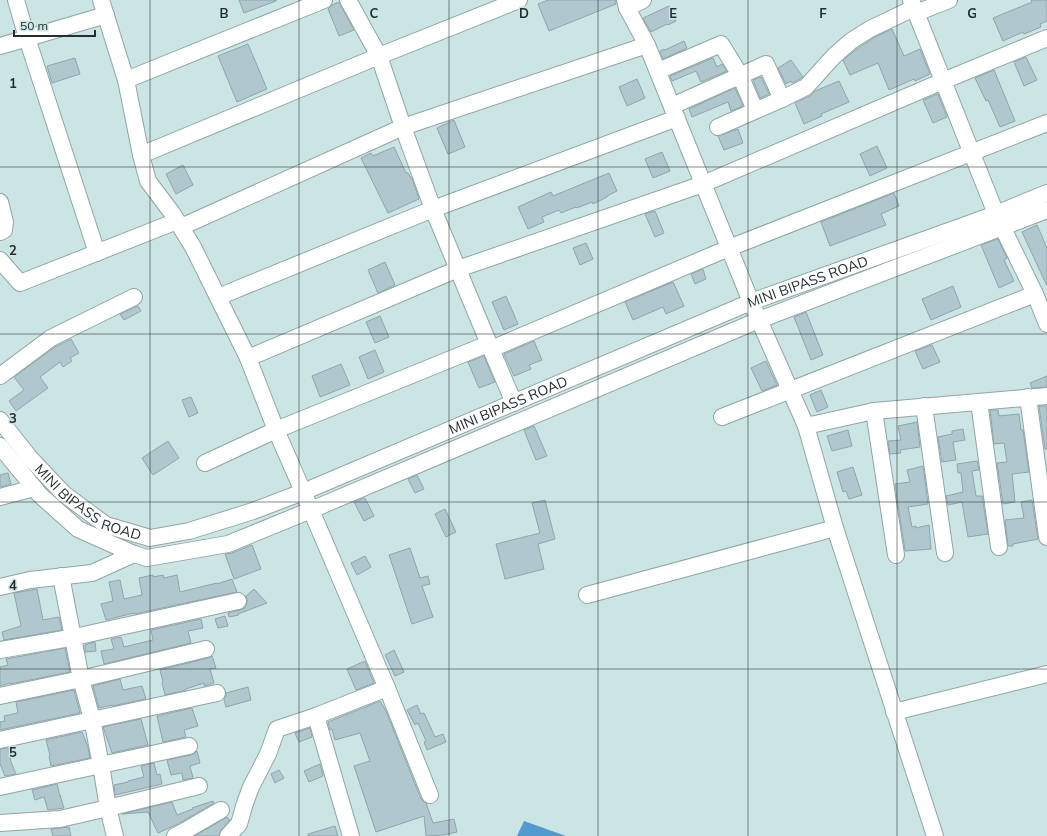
<svg xmlns="http://www.w3.org/2000/svg" width="1047" height="836" viewBox="0 0 1047 836" font-family="Mulish,sans-serif">
	<style>
		.water { fill: #519bcf }
		.building { fill: #b0c7ce; stroke: #8ea5ac }
		.lines { fill: none; stroke-linecap: round; stroke-linejoin: round }
		.minor-casing { stroke: #8ea6a5; stroke-width: 18 }
		.minor { stroke: #fff; stroke-width: 16 }
		.grid { fill: none; stroke: #242e2e; stroke-width: 1; stroke-opacity: 0.55 }
		.labels { text-anchor: middle; dominant-baseline: central; stroke-width: 3; stroke-linejoin: round; paint-order: stroke }
		.street-label { font-size: 14px; fill: #242e2e; stroke: #cbe5e4 }
		.grid-label { font-size: 13px; text-anchor: middle; font-weight: bold; fill: #242e2e; stroke: #cbe5e4; stroke-width: 3; stroke-linejoin: round; paint-order: stroke }
	</style>
	<rect width="100%" height="100%" fill="#cbe5e4"/>
	<path class="water" d="M524,821L566,836H517Z"/>
	<g class="building">
		<path d="M239,0H276V1L244,13Z"/>
		<path d="M548,0H616V4L549,31L538,4Z"/>
		<path d="M1031,0H1047V21L1040,24L1041,27L1024,34L1023,32L1003,41L993,18L1032,2Z"/>
		<path d="M339,2L354,30L339,36L328,9L332,5Z"/>
		<path d="M669,6L676,21L668,25L667,24L651,32L643,18Z"/>
		<path d="M892,29L904,56L920,49L930,74L915,81L914,79L889,90L878,63L850,75L843,60L857,49L875,37Z"/>
		<path d="M684,41L687,48L663,59L660,51L664,49L665,50Z"/>
		<path d="M248,44L267,89L237,102L218,56Z"/>
		<path d="M1026,57L1037,80L1024,86L1014,62Z"/>
		<path d="M75,58L80,74L52,83L47,66Z"/>
		<path d="M713,58L717,67L722,64L727,71L701,82L696,71L672,81L670,76Z"/>
		<path d="M791,60L803,77L800,79L792,83L791,81L786,84L778,68Z"/>
		<path d="M994,70L1015,121L1000,127L988,100L986,101L975,78Z"/>
		<path d="M761,77L769,94L760,98L753,80Z"/>
		<path d="M637,79L645,98L627,106L619,87Z"/>
		<path d="M839,81L849,102L821,114L822,116L804,124L795,103L810,96L815,91Z"/>
		<path d="M735,88L743,106L731,111L728,102L692,117L689,109Z"/>
		<path d="M938,94L947,117L933,123L923,100Z"/>
		<path d="M454,120L465,147L448,154L437,128Z"/>
		<path d="M738,129L743,143L724,150L718,136Z"/>
		<path d="M877,146L887,168L870,176L860,154Z"/>
		<path d="M394,147L406,173H408L411,178H412L419,199L388,213L361,158L371,153L373,156Z"/>
		<path d="M662,152L670,171L653,178L645,159Z"/>
		<path d="M183,165L193,185L176,194L166,174Z"/>
		<path d="M609,173L617,191L607,196V197L593,204L592,202L577,208L576,207L561,213L559,210L542,217L544,222L528,229L518,207L551,192L553,196Z"/>
		<path d="M894,193L899,206L881,214L886,225L830,246L821,222Z"/>
		<path d="M655,211L664,233L655,237L645,214Z"/>
		<path d="M1037,225L1047,248V286L1022,232Z"/>
		<path d="M998,239L1007,258L1004,260L1014,281L999,288L981,245Z"/>
		<path d="M586,243L593,259L580,265L573,248Z"/>
		<path d="M385,262L395,285L378,293L368,270Z"/>
		<path d="M703,269L706,279L695,284L691,274Z"/>
		<path d="M673,282L684,306L666,314L663,307L633,320L625,302Z"/>
		<path d="M953,286L961,307L931,320L922,299Z"/>
		<path d="M506,296L518,324L504,330L492,302Z"/>
		<path d="M138,306L141,311L124,320L120,314Z"/>
		<path d="M806,312L823,355L811,360L794,317Z"/>
		<path d="M380,316L389,337L375,343L366,322Z"/>
		<path d="M71,339L79,353L70,358L72,361L63,367L60,362L40,377L48,388L16,411L9,401L24,390L14,377L55,347Z"/>
		<path d="M534,341L542,360L529,365L531,369L514,376L504,354Z"/>
		<path d="M932,345L940,362L923,369L915,351Z"/>
		<path d="M375,350L384,372L368,379L359,357Z"/>
		<path d="M484,356L495,382L479,388L468,362Z"/>
		<path d="M766,361L777,385L762,391L751,368Z"/>
		<path d="M341,364L350,385L320,397L312,376Z"/>
		<path d="M1047,376V387L1032,388L1030,383Z"/>
		<path d="M821,390L828,407L817,412L810,395Z"/>
		<path d="M191,397L198,413L189,417L182,400Z"/>
		<path d="M1039,406H1047V449H1045Z"/>
		<path d="M990,410H998L999,416L1019,414L1021,430H1023L1029,472L1012,474L1015,502L1003,504L997,463L1007,462L1004,443L994,444Z"/>
		<path d="M917,422L920,447L900,450L901,453L890,454L888,441L901,440L898,426Z"/>
		<path d="M534,426L547,456L536,460L524,430Z"/>
		<path d="M963,429L965,440L953,442L956,460L942,462L938,437L952,434V431Z"/>
		<path d="M848,430L852,446L832,451L827,436Z"/>
		<path d="M168,441L179,458L153,475L142,458Z"/>
		<path d="M977,461L979,470L972,471L976,496H982L988,534L968,537L962,502L948,505L946,496L963,492L961,473H958L957,464Z"/>
		<path d="M923,466L928,504L908,507L912,527L916,526V528L929,525L931,549L905,551L895,484L910,482L907,470Z"/>
		<path d="M853,467L862,495L849,499L846,491L843,492L837,472Z"/>
		<path d="M8,473L11,484L0,487V475Z"/>
		<path d="M417,475L424,489L415,493L408,479Z"/>
		<path d="M365,498L374,516L364,521L354,502Z"/>
		<path d="M545,500L555,539L538,544L544,569L505,579L496,544L540,533L532,503Z"/>
		<path d="M1032,500L1038,539L1013,544V546H1008L1005,520L1024,518L1021,502Z"/>
		<path d="M445,509L456,532L446,537L435,514Z"/>
		<path d="M252,545L261,569L234,579L225,554L232,553Z"/>
		<path d="M410,548L420,578L428,576L430,584L422,586L433,617L412,624L389,555Z"/>
		<path d="M365,556L371,567L357,575L351,563Z"/>
		<path d="M153,575V577L163,575L164,578L177,575L180,592L217,583V584L232,579L237,592L134,614V613L106,620L101,604L113,601L109,582L120,580L124,599L142,595L139,578Z"/>
		<path d="M37,589L43,620L59,617L62,630L4,640L2,632L21,626L14,593Z"/>
		<path d="M254,589L267,603L238,614L239,615L229,617L228,613L240,610L245,608L247,603V599L246,596Z"/>
		<path d="M225,616L228,626L218,628L215,619Z"/>
		<path d="M201,619L203,628L188,631L191,643L104,664L101,651L114,649L111,639L121,637L124,647L153,640L151,630Z"/>
		<path d="M95,642L96,651L85,652V645Z"/>
		<path d="M65,648L70,672L10,684V683L0,686V667L8,665L6,659Z"/>
		<path d="M394,650L404,672L395,676L385,655Z"/>
		<path d="M212,656L216,668L210,669L214,683L204,686V683L186,689V690L165,695L162,683L163,682L160,670L208,658Z"/>
		<path d="M365,661L374,683L356,690L347,669Z"/>
		<path d="M120,679L123,690L142,686L146,699L112,706V705L99,708L93,686Z"/>
		<path d="M248,687L251,700L226,707L224,700L226,696V693Z"/>
		<path d="M74,690L80,713L0,730V722L5,721L4,716L18,713L16,702Z"/>
		<path d="M380,701L386,711L421,799L426,803L433,823L454,819L457,832L444,835L426,836L424,816L376,832L354,766L370,761L360,733L335,740L332,729L330,730L328,722Z"/>
		<path d="M417,705L421,714L424,713L435,737L443,734L446,742L427,750L424,742L426,741L418,723L415,725L407,710Z"/>
		<path d="M192,708L198,726L184,730L186,737L163,742L157,716Z"/>
		<path d="M141,719L148,745L112,753L103,727Z"/>
		<path d="M310,728L312,737L299,742L295,733Z"/>
		<path d="M82,732L88,747L90,758L51,766L49,756L50,755L46,740Z"/>
		<path d="M8,748L11,762L16,774L5,776L0,764V749Z"/>
		<path d="M197,751L200,763L190,766L193,778L183,780L182,773L171,775L167,760L191,755L195,753Z"/>
		<path d="M154,763L157,775L160,774L162,784L115,795L114,785L128,782V781L144,777L141,766Z"/>
		<path d="M320,764L323,776L309,782L304,771Z"/>
		<path d="M279,770L284,778L275,783L271,774Z"/>
		<path d="M57,784L60,796V795L64,808L48,810L44,797L35,800L32,790Z"/>
		<path d="M213,801L214,803L178,824L158,833L148,812L122,814L172,802L177,815L193,809L192,808Z"/>
		<path d="M227,817L230,820L221,830L219,836H195Z"/>
		<path d="M335,826L338,836H308V834Z"/>
		<path d="M69,827L71,836H53L51,829Z"/>
	</g>
	<g class="lines">
		<defs>
			<g id="minor">
				<path d="M16,0L27,38L97,253"/>
				<path d="M101,0L126,80L141,155L148,181L172,213L193,247L248,358L276,430L311,510L387,688"/>
				<path d="M348,0L379,56L403,127L433,209L491,349L729,248L1047,123"/>
				<path d="M625,0L627,8L647,45L751,302L806,426L835,528L935,836"/>
				<path d="M911,0L996,214L1035,294L1047,324"/>
				<path d="M627,8L643,0"/>
				<path d="M916,13L949,0"/>
				<path d="M0,46L106,15"/>
				<path d="M658,71L721,44L740,75L755,110"/>
				<path d="M126,80L324,0"/>
				<path d="M672,106L766,64L782,99"/>
				<path d="M718,127L782,99L806,87L834,56L851,41L870,29L914,8"/>
				<path d="M141,155L379,56L519,0"/>
				<path d="M0,202L5,222L4,230L0,232"/>
				<path d="M181,227L403,127L647,45"/>
				<path d="M0,260L20,283L177,221"/>
				<path d="M218,297L433,209L677,118"/>
				<path d="M491,349L514,403"/>
				<path d="M248,358L458,269L703,184L943,81L1047,38"/>
				<path d="M0,376L51,338L134,297"/>
				<path d="M1028,397L1047,537"/>
				<path d="M979,402L999,547"/>
				<path d="M924,406L945,553"/>
				<path d="M874,411L896,555"/>
				<path d="M722,417L1035,294"/>
				<path id="s1" d="M0,420L30,458L64,494L106,525L150,538L189,531L253,511L303,492L751,302L996,214L1047,193"/>
				<path d="M806,426L874,411L1047,396"/>
				<path d="M0,446L40,495L78,529L134,554L147,558L228,544L311,510L759,320L1047,210"/>
				<path d="M205,463L276,430L488,344"/>
				<path d="M0,497L34,488"/>
				<path d="M61,576L81,679L92,719L101,765L108,808L115,836"/>
				<path d="M0,587L30,580L92,573L134,554"/>
				<path d="M587,595L835,528"/>
				<path d="M0,650L70,638L238,601"/>
				<path d="M0,696L81,679L206,649"/>
				<path d="M894,712L1047,674"/>
				<path d="M316,716L351,836"/>
				<path d="M0,740L217,693"/>
				<path d="M0,787L101,765L189,746"/>
				<path d="M0,823L60,819L108,808L199,786"/>
				<path d="M175,836L183,832L221,810"/>
				<path d="M228,836L239,824L245,803L251,787L268,754L277,729L316,716L387,688L430,795"/>
			</g>
		</defs>
		<use href="#minor" class="minor-casing"/>
		<use href="#minor" class="minor"/>
	</g>
	<path class="grid" d="M150,0V836M299,0V836M449,0V836M598,0V836M748,0V836M897,0V836M0,167H1047M0,334H1047M0,502H1047M0,669H1047"/>
	<g class="labels">
		<g class="street-label">
			<text stroke="none"><textPath href="#s1" startOffset="903">MINI BIPASS ROAD</textPath></text>
			<text stroke="none"><textPath href="#s1" startOffset="579">MINI BIPASS ROAD</textPath></text>
			<text stroke="none"><textPath href="#s1" startOffset="123">MINI BIPASS ROAD</textPath></text>
		</g>
	</g>
	<g class="grid-label">
		<text x="224" y="18">B</text>
		<text x="374" y="18">C</text>
		<text x="524" y="18">D</text>
		<text x="673" y="18">E</text>
		<text x="823" y="18">F</text>
		<text x="972" y="18">G</text>
		<text x="13" y="88">1</text>
		<text x="13" y="255">2</text>
		<text x="13" y="423">3</text>
		<text x="13" y="590">4</text>
		<text x="13" y="757">5</text>
	</g>
	<path d="M14 30v6h81v-6" fill="none" stroke="#242e2e" stroke-width="2"/>
	<text x="20" y="30" font-size="12" fill="#242e2e" stroke="#cbe5e4" stroke-width="3" paint-order="stroke">50 m</text>
</svg>
